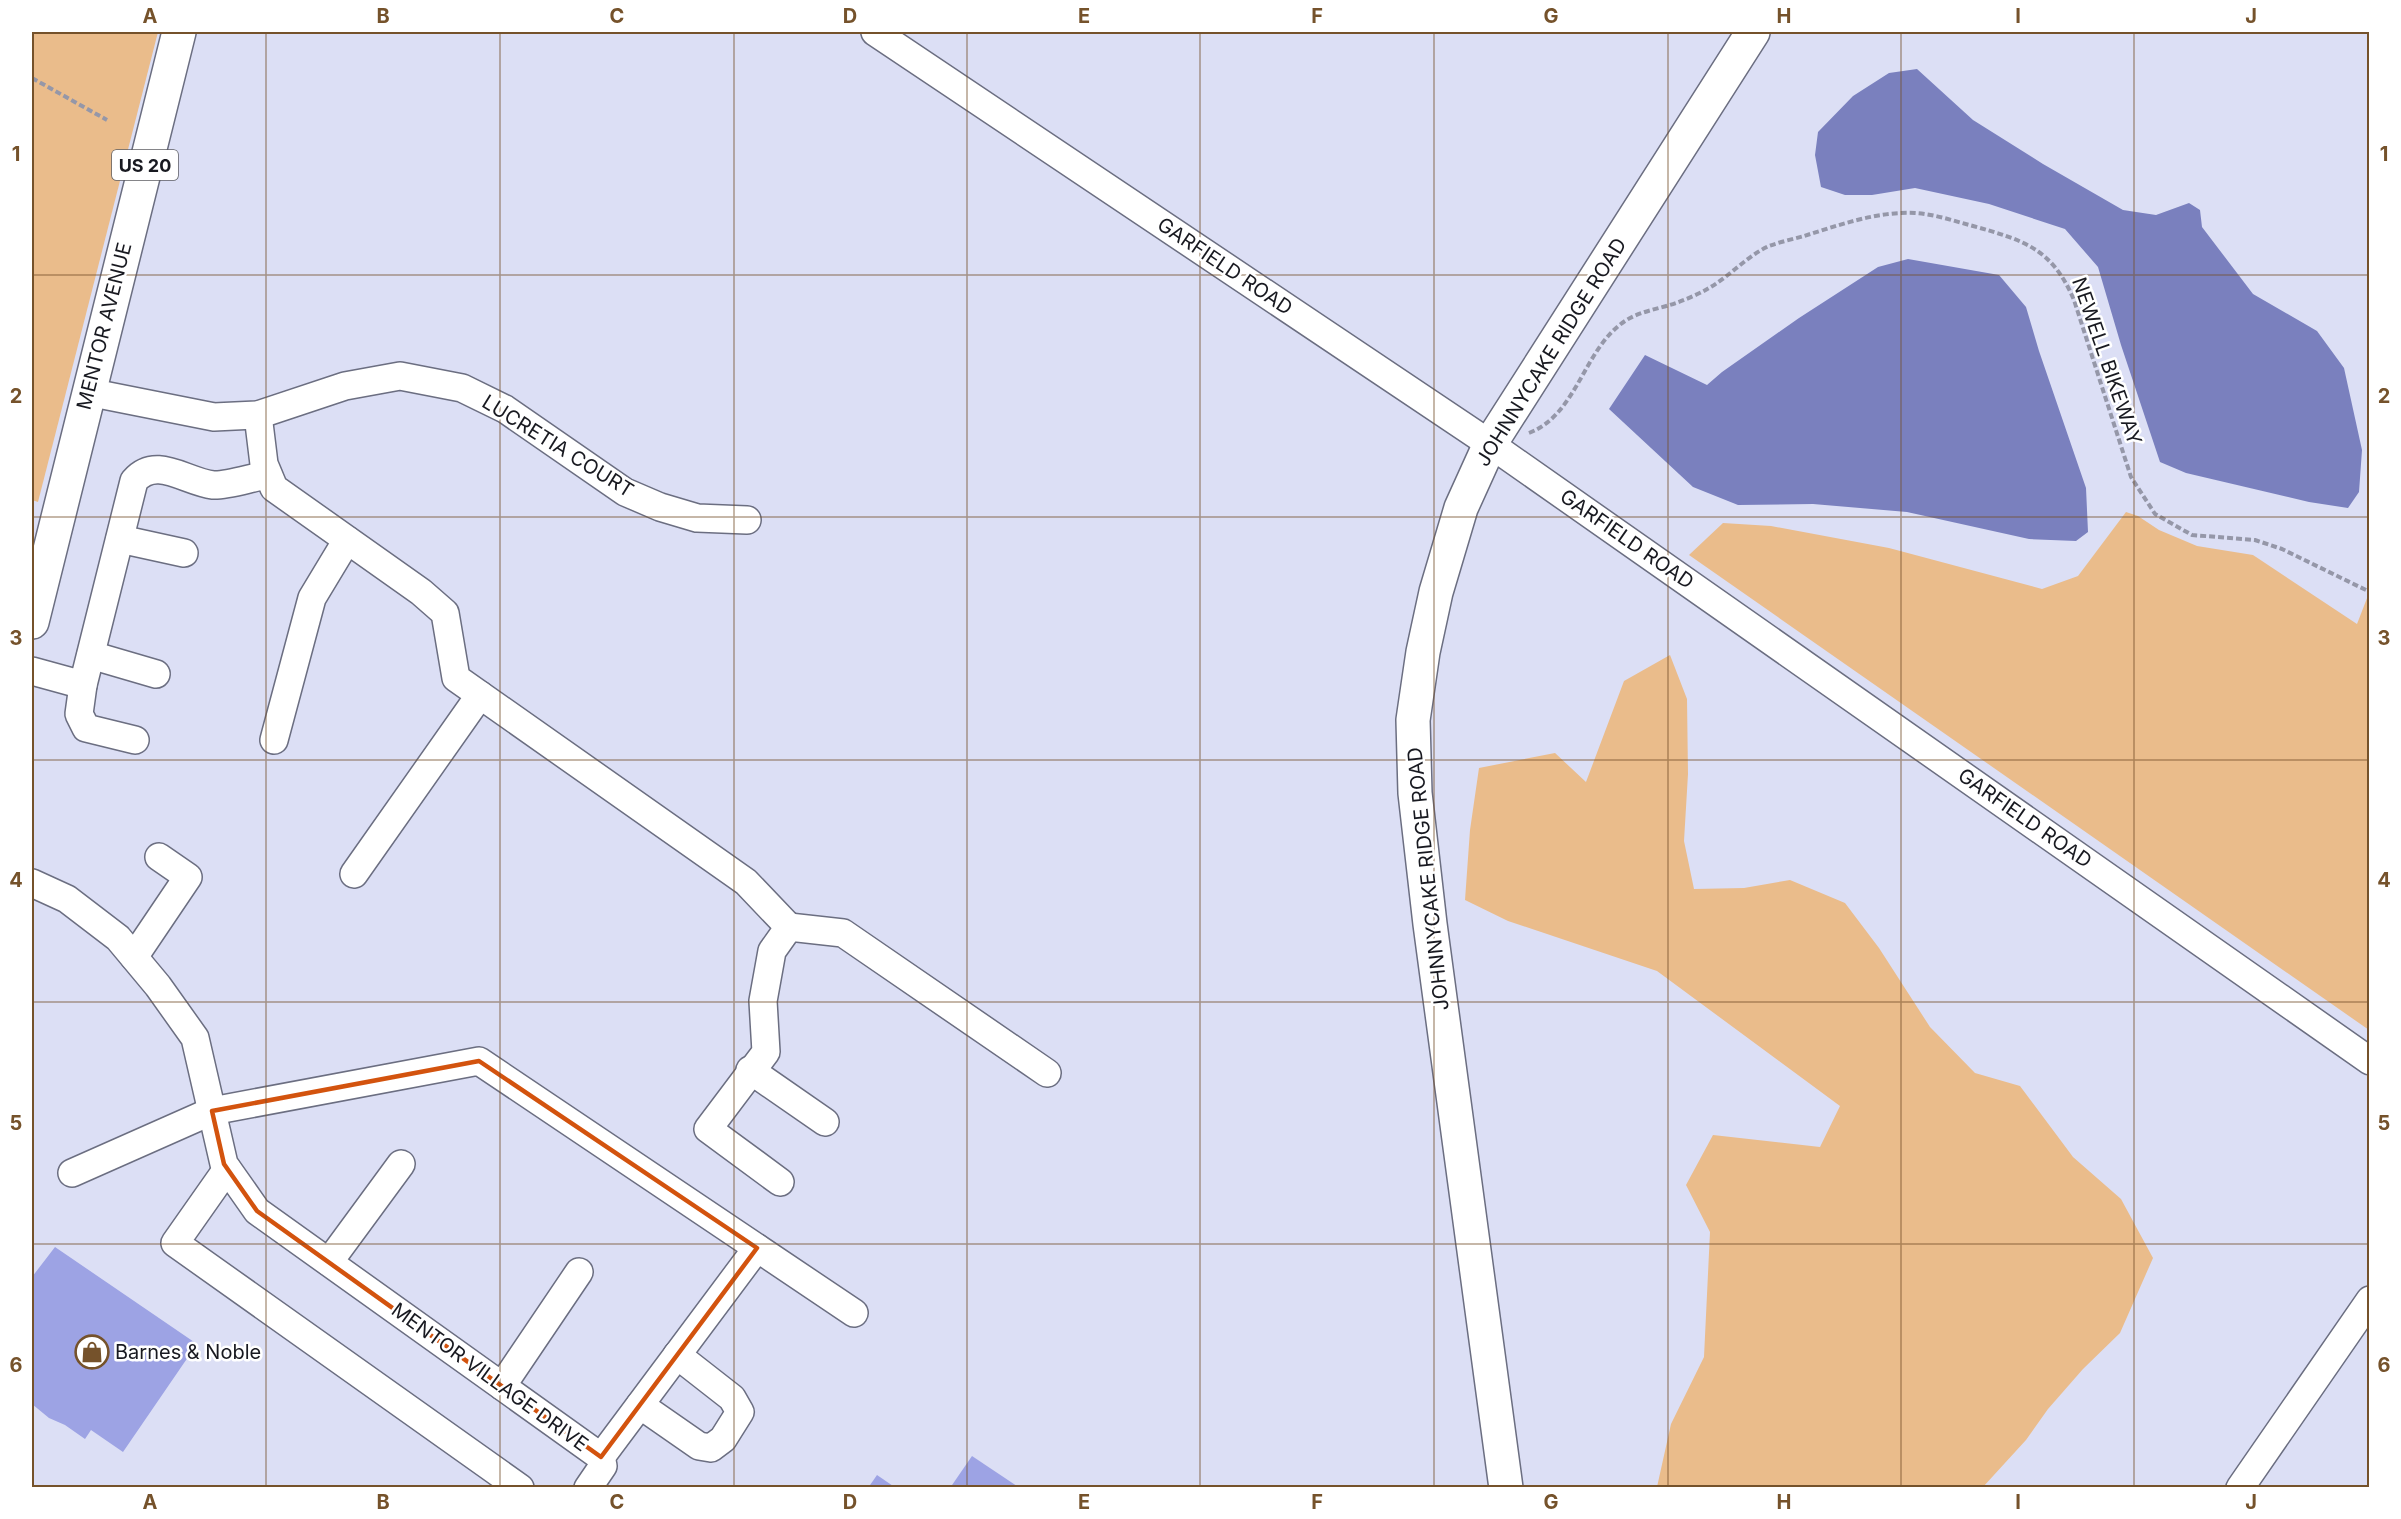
<svg xmlns="http://www.w3.org/2000/svg" width="2401" height="1519" viewBox="0 0 2401 1519" font-family="Inter,sans-serif">
	<style>
		.green { fill: #eabc8b }
		.water { fill: #7a80be }
		.building { fill: #9da3e4 }
		.lines { fill: none; stroke-linecap: round; stroke-linejoin: round }
		.minor-casing { stroke: #6b6e81; stroke-width: 30 }
		.major-casing { stroke: #6b6e81; stroke-width: 36 }
		.path { stroke: #9597a8; stroke-width: 4; stroke-dasharray: 6 3; stroke-linecap: butt }
		.minor { stroke: #fff; stroke-width: 27 }
		.major { stroke: #fff; stroke-width: 33 }
		.marked { fill: none; stroke: #d3530e; stroke-width: 4.5; stroke-linejoin: round }
		.grid { fill: none; stroke: #75522b; stroke-width: 1.5; stroke-opacity: 0.55 }
		.labels { text-anchor: middle; dominant-baseline: central; stroke-width: 5; stroke-linejoin: round; paint-order: stroke }
		.shield { fill: #fff; stroke: #5d5e63; stroke-width: 1.5 }
		.shield-label { font-size: 18px; font-weight: bold; fill: #181920 }
		.street-label { font-size: 20px; fill: #181920; stroke: #fff }
		.poi-label { font-size: 20px; fill: #181920; stroke: #fff; text-anchor: start }
		.neatline { fill: none; stroke: #75522b; stroke-width: 2 }
		.grid-label { font-size: 20px; text-anchor: middle; font-weight: bold; fill: #75522b }
	</style>
	<rect width="100%" height="100%" fill="#dcdff5"/>
	<g class="green">
		<path d="M32,32H158L38,502L32,500Z"/>
		<path d="M2126,512L2138,516L2159,530L2197,546L2253,555L2357,624L2369,593V1030L1689,555L1723,523L1771,526L1889,548L2042,589L2078,576Z"/>
		<path d="M1670,655L1687,699L1688,774L1684,841L1694,889L1744,888L1790,880L1845,903L1879,948L1930,1027L1975,1073L2020,1086L2073,1157L2121,1199L2153,1258L2120,1333L2083,1369L2048,1409L2026,1440L1983,1487H1657L1671,1424L1704,1357L1710,1232L1686,1185L1713,1135L1820,1147L1840,1106L1657,971L1508,921L1465,900L1470,830L1479,768L1555,753L1586,782L1624,681Z"/>
	</g>
	<g class="water">
		<path d="M1917,69L1973,120L2043,164L2123,210L2156,215L2189,203L2200,210L2202,227L2253,294L2317,331L2344,368L2362,450L2359,492L2348,508L2309,502L2186,473L2160,462L2121,345L2098,267L2065,229L1989,204L1915,188L1872,195H1845L1821,187L1815,155L1818,132L1853,96L1889,73Z"/>
		<path d="M1908,259L1999,275L2026,307L2039,351L2086,488L2088,532L2076,541L2029,539L1907,512L1813,504L1738,505L1693,487L1609,409L1645,355L1707,385L1722,372L1799,318L1878,267Z"/>
	</g>
	<g class="building">
		<path d="M55,1247L197,1344L123,1452L91,1430L85,1439L65,1425L49,1418L32,1404V1277Z"/>
		<path d="M972,1456L1020,1488H950Z"/>
		<path d="M877,1475L896,1488H868Z"/>
	</g>
	<g class="lines">
		<defs>
			<g id="minor">
				<path d="M875,32L1490,444L2370,1061"/>
				<path d="M88,392L214,417L258,415L345,386L400,376L462,388L505,409L625,492L660,507L697,518L747,520"/>
				<path d="M258,415L264,464L274,488L421,592L445,613L456,678L746,882L789,927"/>
				<path d="M120,539L184,553"/>
				<path d="M91,655L156,674"/>
				<path d="M32,671L83,685L134,481C156,455 186,482 213,485C227,486 253,477 268,475"/>
				<path d="M83,685L79,714L86,728L135,740"/>
				<path d="M274,740L312,598L347,540"/>
				<path d="M354,874L480,695"/>
				<path d="M32,883L67,899L118,938L158,986L195,1038L224,1164L257,1211L601,1457"/>
				<path d="M134,957L188,877L159,857"/>
				<path d="M750,1070L825,1122"/>
				<path d="M227,1169L175,1243L520,1488"/>
				<path d="M72,1173L212,1111L479,1061L854,1313"/>
				<path d="M780,1182L708,1129L766,1052L763,1001L772,951L789,927L843,933L1047,1073"/>
				<path d="M329,1262L401,1164"/>
				<path d="M502,1386L579,1272"/>
				<path d="M640,1405L699,1446L711,1448L723,1439L740,1412L732,1398L677,1355"/>
				<path d="M601,1457L757,1248"/>
				<path d="M588,1488L603,1466L601,1457"/>
				<path d="M2240,1488L2370,1300"/>
			</g>
			<g id="major">
				<path d="M32,622L179,32"/>
				<path d="M1506,1488L1430,924L1415,793L1413,720L1423,652L1436,592L1461,508L1490,444L1753,32"/>
			</g>
		</defs>
		<use href="#minor" class="minor-casing"/>
		<use href="#major" class="major-casing"/>
		<g class="path">
			<path d="M32,78L107,120"/>
			<path d="M1529,433C1578,414 1583,349 1625,321C1640,311 1659,309 1676,303C1687,299 1699,294 1709,288C1730,276 1747,256 1769,246C1780,242 1793,239 1804,236C1839,225 1878,211 1915,213C1934,214 1954,221 1973,226C2023,240 2052,248 2074,300L2131,477L2155,514L2192,535L2255,540L2282,549L2370,592"/>
		</g>
		<use href="#minor" class="minor"/>
		<use href="#major" class="major"/>
	</g>
	<path class="marked" d="M479,1061L757,1248L601,1457L257,1211L224,1164L212,1111Z"/>
	<path class="grid" d="M266,32V1488M500,32V1488M734,32V1488M967,32V1488M1200,32V1488M1434,32V1488M1668,32V1488M1901,32V1488M2134,32V1488M32,275H2370M32,517H2370M32,760H2370M32,1002H2370M32,1244H2370"/>
	<defs>
		<symbol id="shop-ring" viewBox="-11 -11 22 22"><circle r="9.5" fill="#fff" stroke="#75522b" stroke-width="1.5"/><path d="M-5-2.5h2.3a2.7 3.5 0 0 1 5.4 0H5L5.5 6h-11ZM-1.5-2.5h3a1.5 2.3 0 0 0-3 0Z" fill="#75522b"/></symbol>
	</defs>
	<g fill-rule="evenodd">
		<use href="#shop-ring" x="73" y="1333" width="38" height="38"/>
	</g>
	<g class="labels">
		<rect class="shield" x="112" y="150" width="66" height="30" rx="4.5"/>
		<g class="shield-label">
			<text x="145" y="165">US 20</text>
		</g>
		<g class="street-label">
			<text transform="translate(1225 266) rotate(34)">GARFIELD ROAD</text>
			<text transform="translate(104 326) rotate(-76)">MENTOR AVENUE</text>
			<text transform="translate(1551 352) rotate(-58)">JOHNNYCAKE RIDGE ROAD</text>
			<text transform="translate(2107 361) rotate(71)">NEWELL BIKEWAY</text>
			<text transform="translate(558 446) rotate(32)">LUCRETIA COURT</text>
			<text transform="translate(1627 539) rotate(35)">GARFIELD ROAD</text>
			<text transform="translate(2025 818) rotate(35)">GARFIELD ROAD</text>
			<text transform="translate(1428 879) rotate(-96)">JOHNNYCAKE RIDGE ROAD</text>
			<text transform="translate(490 1377) rotate(36)">MENTOR VILLAGE DRIVE</text>
		</g>
		<g class="poi-label">
			<text x="115" y="1352">Barnes &amp; Noble</text>
		</g>
	</g>
	<rect width="2401" height="1519" fill="none" stroke="#ffffff" stroke-width="66"/>
	<rect x="33" y="33" width="2335" height="1453" class="neatline"/>
	<g class="grid-label">
		<text x="150" y="23">A</text>
		<text x="383" y="23">B</text>
		<text x="617" y="23">C</text>
		<text x="850" y="23">D</text>
		<text x="1084" y="23">E</text>
		<text x="1317" y="23">F</text>
		<text x="1551" y="23">G</text>
		<text x="1784" y="23">H</text>
		<text x="2018" y="23">I</text>
		<text x="2251" y="23">J</text>
		<text x="16" y="161">1</text>
		<text x="2384" y="161">1</text>
		<text x="16" y="403">2</text>
		<text x="2384" y="403">2</text>
		<text x="16" y="645">3</text>
		<text x="2384" y="645">3</text>
		<text x="16" y="887">4</text>
		<text x="2384" y="887">4</text>
		<text x="16" y="1130">5</text>
		<text x="2384" y="1130">5</text>
		<text x="16" y="1372">6</text>
		<text x="2384" y="1372">6</text>
		<text x="150" y="1509">A</text>
		<text x="383" y="1509">B</text>
		<text x="617" y="1509">C</text>
		<text x="850" y="1509">D</text>
		<text x="1084" y="1509">E</text>
		<text x="1317" y="1509">F</text>
		<text x="1551" y="1509">G</text>
		<text x="1784" y="1509">H</text>
		<text x="2018" y="1509">I</text>
		<text x="2251" y="1509">J</text>
	</g>
</svg>
